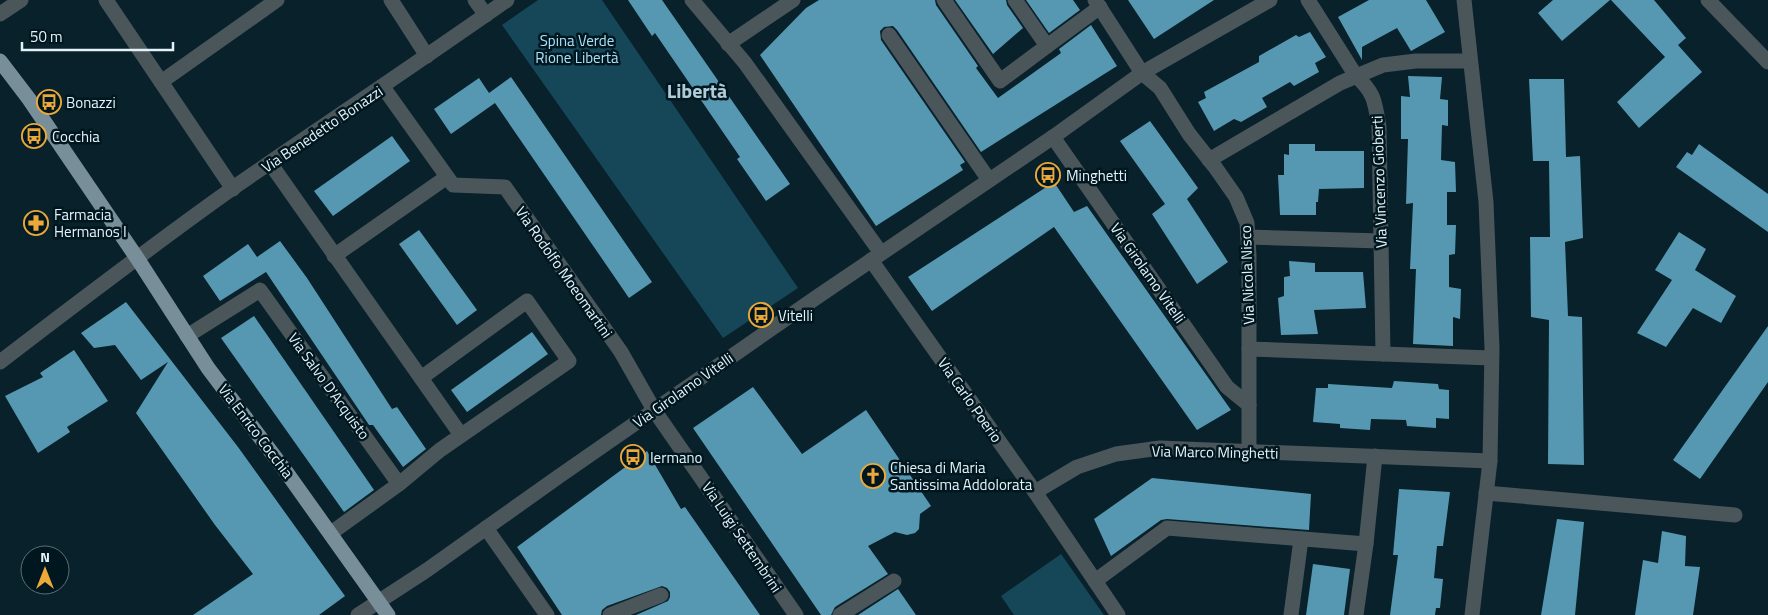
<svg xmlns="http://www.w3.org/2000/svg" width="1768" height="615" viewBox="0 0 1768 615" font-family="'Titillium Web',sans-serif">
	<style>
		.green { fill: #154759 }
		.building { fill: #5698b2 }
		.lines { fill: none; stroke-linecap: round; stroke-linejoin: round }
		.minor { stroke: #4b565b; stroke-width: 15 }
		.major { stroke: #788f99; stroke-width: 15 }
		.labels { text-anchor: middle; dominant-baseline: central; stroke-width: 5; stroke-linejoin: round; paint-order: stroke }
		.park-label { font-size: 15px; fill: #a9e1f8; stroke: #011720 }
		.poi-label { font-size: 15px; fill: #e4f3f9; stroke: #011720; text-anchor: start }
		.street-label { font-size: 15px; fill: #e4f3f9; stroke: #011720 }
		.district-label { font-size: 20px; font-weight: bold; fill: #b0ccd9; stroke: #011720 }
	</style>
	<rect width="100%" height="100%" fill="#08212a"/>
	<g class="green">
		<path d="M538,0H602L798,288L723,338L502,25Z"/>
		<path d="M1061,554L1104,615H1014L1001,596Z"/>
	</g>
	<g class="building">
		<path d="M628,0H662L790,184L766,201L737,159L740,157L655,33L652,36Z"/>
		<path d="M819,0H935L936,5L978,66L976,68L998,98L1061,53L1059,49L1091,25L1117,66L981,152L897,30L893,26L884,27L880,31L881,40L965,162L960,165L963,170L876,226L760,55L806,8Z"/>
		<path d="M955,0H1006L1007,5L1023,28L993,54Z"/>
		<path d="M1026,0H1073L1080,10L1049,33Z"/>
		<path d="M1128,0H1214L1154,39Z"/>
		<path d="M1369,0H1426L1445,32L1411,51L1397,28L1362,47V60L1338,17Z"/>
		<path d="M1553,0H1610L1562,41L1538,13Z"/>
		<path d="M1611,0H1654L1686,38L1678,45L1702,72L1639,128L1617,102L1665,57Z"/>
		<path d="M1310,32L1326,57L1315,63L1319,72L1294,86L1290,82L1262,98L1267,107L1241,122L1234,119L1214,131L1198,102L1206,98L1204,92L1259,62V56L1296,35L1299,37Z"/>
		<path d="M1408,76L1442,77L1440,99L1448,100V126L1442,125L1441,160L1455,162L1456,192H1447V225H1456L1455,254L1449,255V287L1461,289L1460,319L1453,317V346L1413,344L1416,269H1410L1413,203L1406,204L1408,139H1401V96L1410,97Z"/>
		<path d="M511,77L652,282L629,298L495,103L451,134L434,109L479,78L489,93Z"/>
		<path d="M1529,79H1564L1566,157L1580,156L1583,238L1565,242L1568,316L1582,317L1584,465L1548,464L1549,320L1531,317L1530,237H1550L1549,161H1533Z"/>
		<path d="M1150,121L1198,188L1187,199L1228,262L1197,284L1152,214L1165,204L1120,141Z"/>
		<path d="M392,136L410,161L333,216L314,191Z"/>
		<path d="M1289,144H1315V151H1364V188L1319,189L1318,202H1316V215H1280L1278,175H1284V154L1289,155Z"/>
		<path d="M1699,144L1768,194V232L1676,167L1687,152L1692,155Z"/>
		<path d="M1054,182L1074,212L1087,206L1231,410L1197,430L1054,227L932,311L908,277Z"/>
		<path d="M419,230L477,310L457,325L399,244Z"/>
		<path d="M1679,232L1706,249L1695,270L1736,296L1721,323L1693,308L1666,347L1637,333L1672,280L1655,270Z"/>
		<path d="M280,241L307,278L392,409L397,407L426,449L403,467L373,425H369L266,272L220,301L203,276L248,244L257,257Z"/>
		<path d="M1289,261L1315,263V272H1363L1366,308L1314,310L1318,334L1281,335L1278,298L1284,296V277L1290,276Z"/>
		<path d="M126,302L238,447L345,596L319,615H193L253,574L215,525L136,413L168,362L141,380L115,345L94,348L81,333Z"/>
		<path d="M254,316L374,490L344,512L221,338Z"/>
		<path d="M1768,326V382L1700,479L1673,460Z"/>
		<path d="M532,332L548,354L467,412L451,390Z"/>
		<path d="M74,350L108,401L67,427L70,432L38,453L5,396L43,377L40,373Z"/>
		<path d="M1394,381L1438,384L1439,389L1449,390V419L1436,418V428L1407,426L1406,420L1371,419L1370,430L1340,428V424L1313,422L1316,388H1328V384L1392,388Z"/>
		<path d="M753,387L802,454L866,410L931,506L920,514L919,529L915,533L907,535L895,532L868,546L888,574L835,607L831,615H821L693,428Z"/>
		<path d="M647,451L681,509L685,507L760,615H636L668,601L670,597V592L667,588L662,586L607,606L602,610L601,615H562L517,547Z"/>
		<path d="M1152,478L1311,494L1309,530L1167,519L1161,520L1111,556L1094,519Z"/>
		<path d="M1399,489L1450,492L1443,546H1437L1434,578L1443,579L1440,608H1436L1435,615H1390L1398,555H1393Z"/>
		<path d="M1557,519L1584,522L1575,615H1541Z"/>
		<path d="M1662,531L1686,536L1685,566L1700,567L1693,615H1635L1643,560L1658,563Z"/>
		<path d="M1313,564L1350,569L1344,615H1306Z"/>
		<path d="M898,589L916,615H858Z"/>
	</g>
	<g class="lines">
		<g class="minor">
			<path d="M106,0L233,189"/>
			<path d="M391,0L427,56"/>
			<path d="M475,0L486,15"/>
			<path d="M692,0L745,63L881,253"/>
			<path d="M944,0L1000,81L1047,46"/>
			<path d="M1015,0L1047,46L1100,7"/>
			<path d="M1095,0L1142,73L1160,88L1189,134L1215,167L1236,197L1247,223L1249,256V452"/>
			<path d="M1308,0L1356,76C1375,93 1375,103 1379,127L1383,354"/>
			<path d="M1464,0L1486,202L1492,348L1490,461L1472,615"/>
			<path d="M1708,0L1768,62"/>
			<path d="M0,14L21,0"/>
			<path d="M889,35L989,180"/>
			<path d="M728,44L793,0"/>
			<path d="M161,82L277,0"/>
			<path d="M383,87L453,185L505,187L621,352L654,410L796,615"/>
			<path d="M1053,137L1227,387L1249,405"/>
			<path d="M1209,160L1340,83L1383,65L1416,61H1470"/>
			<path d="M270,163L461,435"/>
			<path d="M1248,237L1381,241"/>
			<path d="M334,256L447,177"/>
			<path d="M871,260L1035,492L1118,615"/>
			<path d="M187,336L260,290L399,484L331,533"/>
			<path d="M1249,349L1491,358"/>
			<path d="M0,362C77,303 154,244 233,188C324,125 416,64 507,0"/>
			<path d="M399,484L440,450L569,361L527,301L421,378"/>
			<path d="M1035,492L1077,467L1116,454L1160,448L1490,461"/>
			<path d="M1486,493L1735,515"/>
			<path d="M486,528L547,615"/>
			<path d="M1095,581L1167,528L1366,544"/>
			<path d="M358,615L427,570L558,477L817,297L1053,137L1142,73L1270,0"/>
			<path d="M610,615L661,595"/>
			<path d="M840,615L894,581"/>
			<path d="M1291,615L1301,539"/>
			<path d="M1356,615L1366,544L1375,456"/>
		</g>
		<path class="major" d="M0,61L29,99L137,258L208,368L287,473L388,615"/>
	</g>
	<defs>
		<symbol id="bus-ring" viewBox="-11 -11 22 22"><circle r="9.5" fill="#011720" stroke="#eca93a" stroke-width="1.5"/><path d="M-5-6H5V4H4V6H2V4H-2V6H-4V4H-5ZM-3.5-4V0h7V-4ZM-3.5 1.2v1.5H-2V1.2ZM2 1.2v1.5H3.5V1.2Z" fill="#eca93a"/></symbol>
		<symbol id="pharmacy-ring" viewBox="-11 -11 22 22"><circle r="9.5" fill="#011720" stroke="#eca93a" stroke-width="1.5"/><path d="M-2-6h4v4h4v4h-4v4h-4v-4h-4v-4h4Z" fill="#eca93a"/></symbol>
		<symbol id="church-ring" viewBox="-11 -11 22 22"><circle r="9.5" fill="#011720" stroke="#eca93a" stroke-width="1.5"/><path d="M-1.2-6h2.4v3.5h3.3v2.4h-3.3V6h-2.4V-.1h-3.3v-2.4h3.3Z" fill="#eca93a"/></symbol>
	</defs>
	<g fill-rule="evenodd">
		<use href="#bus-ring" x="35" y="88" width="28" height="28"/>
		<use href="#bus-ring" x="20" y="122" width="28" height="28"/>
		<use href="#bus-ring" x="1034" y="161" width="28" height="28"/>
		<use href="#pharmacy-ring" x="22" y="209" width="28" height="28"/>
		<use href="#bus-ring" x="747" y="301" width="28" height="28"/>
		<use href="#bus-ring" x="619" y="443" width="28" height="28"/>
		<use href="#church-ring" x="859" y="462" width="28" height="28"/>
	</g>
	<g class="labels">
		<g class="park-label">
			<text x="577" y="40">Spina Verde<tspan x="577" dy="17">Rione Libertà</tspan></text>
		</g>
		<g class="poi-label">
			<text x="66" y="102">Bonazzi</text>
			<text x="52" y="136">Cocchia</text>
			<text x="1066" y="175">Minghetti</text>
			<text x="54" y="214">Farmacia<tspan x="54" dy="17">Hermanos I</tspan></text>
			<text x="778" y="315">Vitelli</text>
			<text x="650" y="457">Iermano</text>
			<text x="890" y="467">Chiesa di Maria<tspan x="890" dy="17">Santissima Addolorata</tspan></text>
		</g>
		<g class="street-label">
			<text transform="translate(322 129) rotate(-34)">Via Benedetto Bonazzi</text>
			<text transform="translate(1379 182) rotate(-92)">Via Vincenzo Gioberti</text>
			<text transform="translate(564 272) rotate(55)">Via Rodolfo Moeomartini</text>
			<text transform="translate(1148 273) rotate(55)">Via Girolamo Vitelli</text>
			<text transform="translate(1247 275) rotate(-92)">Via Nicola Nisco</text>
			<text transform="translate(329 386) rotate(54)">Via Salvo D'Acquisto</text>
			<text transform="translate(683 390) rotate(-35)">Via Girolamo Vitelli</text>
			<text transform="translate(970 400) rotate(55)">Via Carlo Poerio</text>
			<text transform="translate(256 431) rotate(53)">Via Enrico Cocchia</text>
			<text transform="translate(1215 452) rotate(1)">Via Marco Minghetti</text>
			<text transform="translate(742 537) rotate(56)">Via Luigi Settembrini</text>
		</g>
		<g class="district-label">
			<text x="697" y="90">Libertà</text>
		</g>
	</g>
	<g transform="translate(45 570)"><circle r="24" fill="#011720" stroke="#5c6f77"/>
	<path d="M0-4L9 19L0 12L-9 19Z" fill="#eca93a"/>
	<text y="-8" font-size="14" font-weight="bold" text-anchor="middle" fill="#e4f3f9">N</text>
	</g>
	<path d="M22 42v8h151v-8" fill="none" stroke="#e4f3f9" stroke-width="2.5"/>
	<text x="30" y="42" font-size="15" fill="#e4f3f9" stroke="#011720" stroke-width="4" paint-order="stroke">50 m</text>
</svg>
